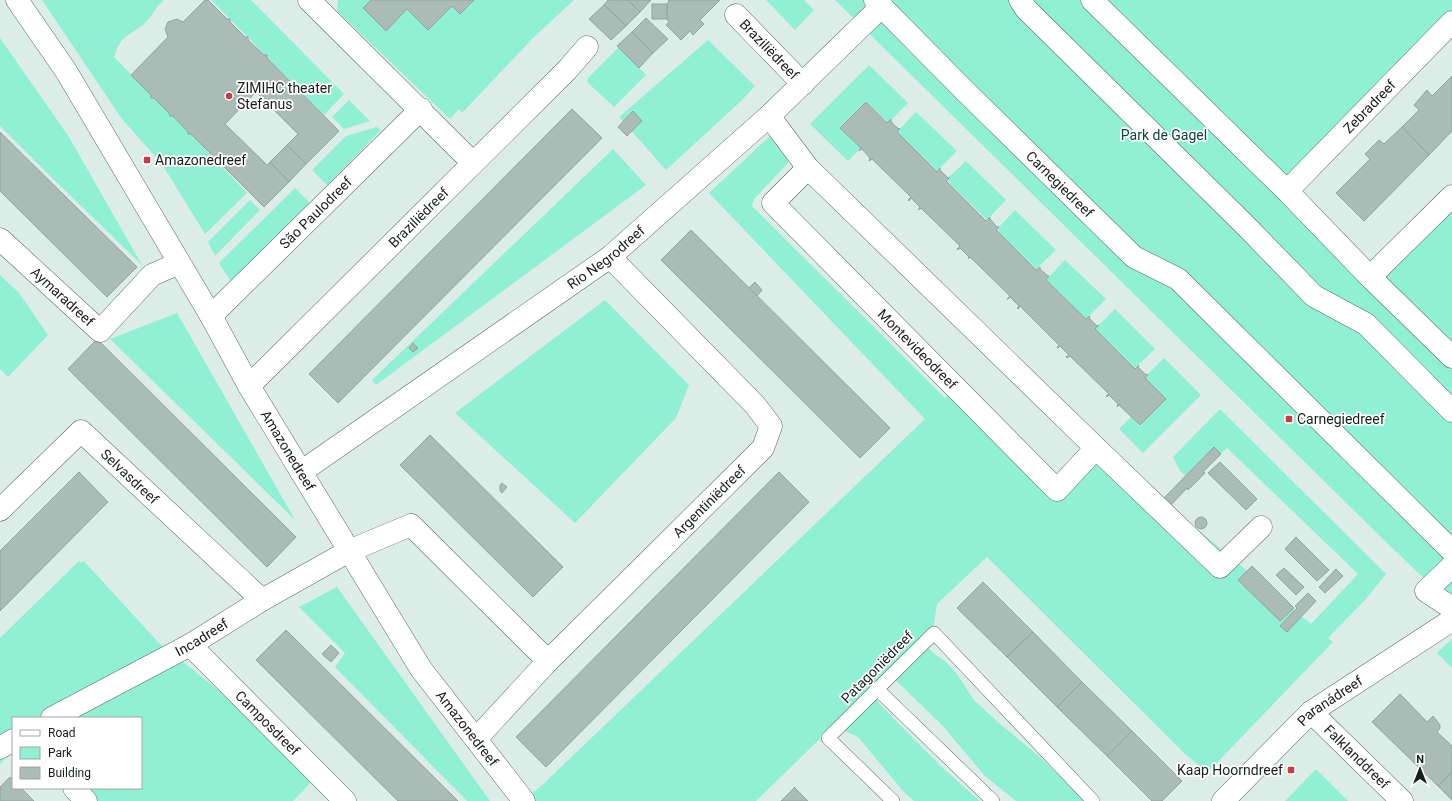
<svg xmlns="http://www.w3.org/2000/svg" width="1452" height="801" viewBox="0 0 1452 801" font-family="Roboto,sans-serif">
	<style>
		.green { fill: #90f0d4 }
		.building { fill: #abbbb6; stroke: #93a39e }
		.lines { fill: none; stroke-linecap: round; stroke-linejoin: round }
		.service-casing { stroke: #5b6a65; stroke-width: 14 }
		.minor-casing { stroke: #5b6a65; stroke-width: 23 }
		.tertiary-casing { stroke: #5b6a65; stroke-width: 23 }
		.service { stroke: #fff; stroke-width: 13 }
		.minor { stroke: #fff; stroke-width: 22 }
		.tertiary { stroke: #fff; stroke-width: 22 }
		.poi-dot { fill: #ca3a44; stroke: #fff; stroke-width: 1.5 }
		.labels { text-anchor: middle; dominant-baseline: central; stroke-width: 3.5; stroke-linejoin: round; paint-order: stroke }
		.street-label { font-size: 14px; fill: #181e1c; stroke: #fff }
		.poi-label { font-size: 14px; fill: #181e1c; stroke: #fff; text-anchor: start }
		.park-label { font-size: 14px; fill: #094739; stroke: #fff }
	</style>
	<rect width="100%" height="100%" fill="#dcede7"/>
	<g class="green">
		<path d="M42,0H164C156,6 153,15 146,22C131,36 121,33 114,57L169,113L170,116H173L188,132V134H191L247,193L205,234L162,164L122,119Z"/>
		<path d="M211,0H251L344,94L324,115Z"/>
		<path d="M338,0H574L534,37L462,113L459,109L450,119L337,11Z"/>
		<path d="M766,0H804L814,10L795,30Z"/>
		<path d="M835,0H1079L1088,8L1096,0H1452V22L1287,191L1370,277L1452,196V605L1388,544Z"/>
		<path d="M0,38L69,137L142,265L46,172L0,126Z"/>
		<path d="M708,40L755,86L740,102L666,170L619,117Z"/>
		<path d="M619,47L646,75L614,107L587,82L588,78Z"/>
		<path d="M869,65L908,103L888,123L866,101L840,127L861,148L848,161L810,124Z"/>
		<path d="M349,100L370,121L344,129L332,117Z"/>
		<path d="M916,112L957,151L937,171L897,132Z"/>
		<path d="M377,127L381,130L327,185L312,170L346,136Z"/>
		<path d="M770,136L787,151L788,163L754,199L752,206L945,398L958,386L1062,490L1100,448L1311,624L1358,574L1227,448L1192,481L1180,471L1173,457L1220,409L1386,574L1366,599L1328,638L1333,642L1208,772L1186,755L987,557L937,604L933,631L921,642L936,655L945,661L957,674L974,700L1000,724L1039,756L1085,801H1016L985,776L941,724L888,673L870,690L879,703L894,719L946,771L980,801H914L904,792L858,737L833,726L756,801H520L539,788L925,419L709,193Z"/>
		<path d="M613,149L646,185L376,385L372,380Z"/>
		<path d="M966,161L1006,200L987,220L946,180Z"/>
		<path d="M295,188L310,203L231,282L219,263Z"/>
		<path d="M250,200L260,210L215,256L208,242Z"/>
		<path d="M1015,210L1056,250L1036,269L996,230Z"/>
		<path d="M1065,260L1106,299L1086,319L1046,280Z"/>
		<path d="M0,275L19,293L48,335L8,377L0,369Z"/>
		<path d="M605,300L689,385L676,418L575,523L455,413Z"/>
		<path d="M1115,309L1155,349L1135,368L1095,329Z"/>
		<path d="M177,313L295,520L110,339Z"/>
		<path d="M1164,358L1201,395L1143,453L1119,429L1131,417L1140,426L1165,399L1144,378Z"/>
		<path d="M79,561L81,563L84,561L158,642L321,772L293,801H91L79,788H141V718H13V749L0,764V638Z"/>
		<path d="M337,587L490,801H467L335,667L345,653L299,607Z"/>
		<path d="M1452,639V668L1437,653Z"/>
		<path d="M1316,769L1348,801H1285Z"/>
	</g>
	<g class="building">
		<path d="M205,0H208L227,19H230V22L245,37H248V40L264,55H267V58L339,131L306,164L287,145L298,134L256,92L225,124L267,165L270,162L289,182L264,207L191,134H188V132L173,116H170L169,113L154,98H151V95L131,75L168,37L165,29L168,22L177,19L183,22Z"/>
		<path d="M371,0H474L460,14L452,6L428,30L407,9L386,31L363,8Z"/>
		<path d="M608,0H628L640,12L626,26L604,5Z"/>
		<path d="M628,0H651L640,12Z"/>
		<path d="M668,0H720L700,20L704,24L693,35L690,31L681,40L666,25L669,22L667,19V4L669,1Z"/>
		<rect x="652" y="4" width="15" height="15"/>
		<path d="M604,5L626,26L611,40L589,19Z"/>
		<path d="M646,18L668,39L653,53L632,32Z"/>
		<path d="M632,32L653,53L639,68L617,46Z"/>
		<path d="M1452,76V131L1429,155L1402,127L1419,110L1414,105L1427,90L1432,96Z"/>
		<path d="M866,102L887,123L891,119V121L894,125L899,129L900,128L897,132L937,172L940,168V170L948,178L950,177L946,181L986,221L990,217V219L997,227H999L996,230L1036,270L1040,267V269L1048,276H1049L1046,280L1086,319L1090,316L1089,318L1097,326L1099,325L1095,329L1135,369L1139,365L1138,367L1146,375L1148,374L1145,378L1166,399L1140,425L1119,405L1117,407L1118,404L1109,395L1107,397L1106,396L1109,394L1070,356L1067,358L1066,357L1069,355L1060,346L1058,348H1057L1059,345L1020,306L1018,309L1017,308L1019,306L1010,297L1008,299H1007L1010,296L970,257L968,259L969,257L960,248L958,250L957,249L960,246L921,208L918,210L920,207L911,198L909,201L908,200L911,197L872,159L869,161L870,158L862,149L859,151L861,148L840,128Z"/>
		<path d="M572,109L602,138L338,403L309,374Z"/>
		<path d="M633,111L642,121L627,136L618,127Z"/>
		<path d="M1402,127L1429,155L1364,221L1336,193L1370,159L1365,154L1379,140L1384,144Z"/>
		<path d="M0,132L137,267L107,297L0,191Z"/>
		<path d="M287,145L306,164L289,182L270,162Z"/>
		<path d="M691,230L890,428L860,458L661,260Z"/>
		<path d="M755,282L762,290L757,296L749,288Z"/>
		<path d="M97,339L296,537L267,567L68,369Z"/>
		<path d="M413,343L418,348L413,352L409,348Z"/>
		<path d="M430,435L563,567L533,597L400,465Z"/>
		<path d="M1214,447L1221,454L1203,472L1205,473L1188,490L1187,488L1170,506L1163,499Z"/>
		<path d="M1220,462L1257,499L1246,510L1208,473Z"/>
		<path d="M79,472L108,502L0,611V551Z"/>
		<path d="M779,472L809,502L546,767L516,737Z"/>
		<path d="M502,483L507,487L502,493L500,491V485Z"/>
		<circle cx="1201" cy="523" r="6"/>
		<path d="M1296,537L1329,570L1317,581L1285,549Z"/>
		<path d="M1252,566L1294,608L1280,621L1238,580Z"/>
		<path d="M1284,568L1304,587L1296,595L1276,575Z"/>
		<path d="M1336,569L1343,576L1325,593L1319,587Z"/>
		<path d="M983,582L1033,632L1007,657L957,608Z"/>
		<path d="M1308,593L1316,601L1287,632L1280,626L1297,608L1295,606Z"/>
		<path d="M286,630L458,801H398L256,660Z"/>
		<path d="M1033,632L1082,682L1057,707L1007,657Z"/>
		<path d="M331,645L339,653L331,662L322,654Z"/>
		<path d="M1082,682L1132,731L1107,756L1057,707Z"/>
		<path d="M1400,694L1427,722L1433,716L1440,725V728L1437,732L1452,746V772L1438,786L1372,722Z"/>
		<path d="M1132,731L1182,781L1162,801H1152L1107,756Z"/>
		<path d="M1452,772V800L1438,786Z"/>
		<path d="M10,777L13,780V788H21L34,801H0V787Z"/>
		<path d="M795,787V788L808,801H781Z"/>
	</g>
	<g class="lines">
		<defs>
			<g id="service">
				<path d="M877,689L993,801"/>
				<path d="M893,801L828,738L934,633L1093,801"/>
			</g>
			<g id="minor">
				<path id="s1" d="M17,0L66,71L211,316L249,386L421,669L524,801"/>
				<path d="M309,0L473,163"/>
				<path d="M1092,0L1287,191L1370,277L1452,357"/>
				<path id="s2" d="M736,15L803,84"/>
				<path d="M769,116L808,168L1096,448L1220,567L1261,527"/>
				<path id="s3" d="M808,168L773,203L1057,490L1096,448"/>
				<path id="s4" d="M1287,191L1452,22"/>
				<path id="s5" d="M0,239L100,331L152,275L179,263"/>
				<path d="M1370,277L1452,196"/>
				<path id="s6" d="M211,316L421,109"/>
				<path id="s7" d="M249,386L567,70L587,47"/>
				<path id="s8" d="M301,472L610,257L769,116L882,6"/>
				<path id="s9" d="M0,510L81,431L262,600"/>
				<path d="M1452,566L1426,591L1452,608"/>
				<path id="s10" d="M190,645L345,801"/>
				<path id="s11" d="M1311,712L1402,801"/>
				<path id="s12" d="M52,718L190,645L262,600L349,551L411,525L548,661"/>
				<path id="s13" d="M476,739L548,661L763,448L771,426L755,405L610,257"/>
				<path d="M0,748L13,740"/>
				<path d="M74,788L86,801"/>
				<path id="s14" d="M1223,801L1311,712L1452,620"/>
			</g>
			<g id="tertiary">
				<path id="s15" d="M875,0L964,90L1134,257L1178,279L1452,551"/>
				<path d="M1020,0L1026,9L1247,227L1314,296L1366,324L1452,411"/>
			</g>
		</defs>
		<use href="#service" class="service-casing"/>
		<use href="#minor" class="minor-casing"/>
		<use href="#tertiary" class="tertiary-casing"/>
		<use href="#service" class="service"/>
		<use href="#minor" class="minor"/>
		<use href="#tertiary" class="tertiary"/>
	</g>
	<g class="poi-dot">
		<circle cx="229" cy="96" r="4"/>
		<rect x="143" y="156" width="8" height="8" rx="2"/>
		<rect x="1285" y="415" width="8" height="8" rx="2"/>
		<rect x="1287" y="766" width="8" height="8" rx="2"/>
	</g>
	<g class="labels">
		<g class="street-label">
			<text stroke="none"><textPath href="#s2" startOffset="48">Braziliëdreef</textPath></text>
			<text stroke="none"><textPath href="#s4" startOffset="118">Zebradreef</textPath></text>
			<text stroke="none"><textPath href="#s15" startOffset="261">Carnegiedreef</textPath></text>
			<text stroke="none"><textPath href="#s6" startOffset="147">São Paulodreef</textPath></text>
			<text stroke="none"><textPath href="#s7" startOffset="239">Braziliëdreef</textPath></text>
			<text stroke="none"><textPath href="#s8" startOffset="373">Rio Negrodreef</textPath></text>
			<text stroke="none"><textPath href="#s5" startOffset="85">Aymaradreef</textPath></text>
			<text stroke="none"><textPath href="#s3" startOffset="255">Montevideodreef</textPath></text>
			<text stroke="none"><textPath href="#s1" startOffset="526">Amazonedreef</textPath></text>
			<text stroke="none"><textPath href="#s9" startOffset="180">Selvasdreef</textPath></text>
			<text stroke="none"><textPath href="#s13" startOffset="333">Argentiniëdreef</textPath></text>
			<text stroke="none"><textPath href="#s12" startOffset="170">Incadreef</textPath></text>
			<text transform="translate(877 667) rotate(-45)">Patagoniëdreef</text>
			<text stroke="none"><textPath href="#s14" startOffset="147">Paranádreef</textPath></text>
			<text stroke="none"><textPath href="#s10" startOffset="110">Camposdreef</textPath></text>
			<text stroke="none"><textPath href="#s1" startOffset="857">Amazonedreef</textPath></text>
			<text stroke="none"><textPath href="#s11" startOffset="64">Falklanddreef</textPath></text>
		</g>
		<g class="poi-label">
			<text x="237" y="88">ZIMIHC theater<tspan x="237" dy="16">Stefanus</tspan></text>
			<text x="155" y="160">Amazonedreef</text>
			<text x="1297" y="419">Carnegiedreef</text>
			<text x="1283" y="770" text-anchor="end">Kaap Hoorndreef</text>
		</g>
		<g class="park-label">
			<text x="1164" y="135">Park de Gagel</text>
		</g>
	</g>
	<rect x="12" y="717" width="130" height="72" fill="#ffffff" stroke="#a3a5a4"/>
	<rect x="20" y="730" width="20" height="6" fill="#ffffff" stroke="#a3a5a4"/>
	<text x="48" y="737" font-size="12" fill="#181e1c">Road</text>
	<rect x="20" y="747" width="20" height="12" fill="#90f0d4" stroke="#a3a5a4"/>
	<text x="48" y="757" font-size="12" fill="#181e1c">Park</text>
	<rect x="20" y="767" width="20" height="12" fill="#abbbb6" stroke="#a3a5a4"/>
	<text x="48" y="777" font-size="12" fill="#181e1c">Building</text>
	<g transform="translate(1420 769)" stroke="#ffffff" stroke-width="3" paint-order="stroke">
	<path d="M0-3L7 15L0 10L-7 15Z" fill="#181e1c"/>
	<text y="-6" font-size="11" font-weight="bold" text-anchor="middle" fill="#181e1c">N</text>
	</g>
</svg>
